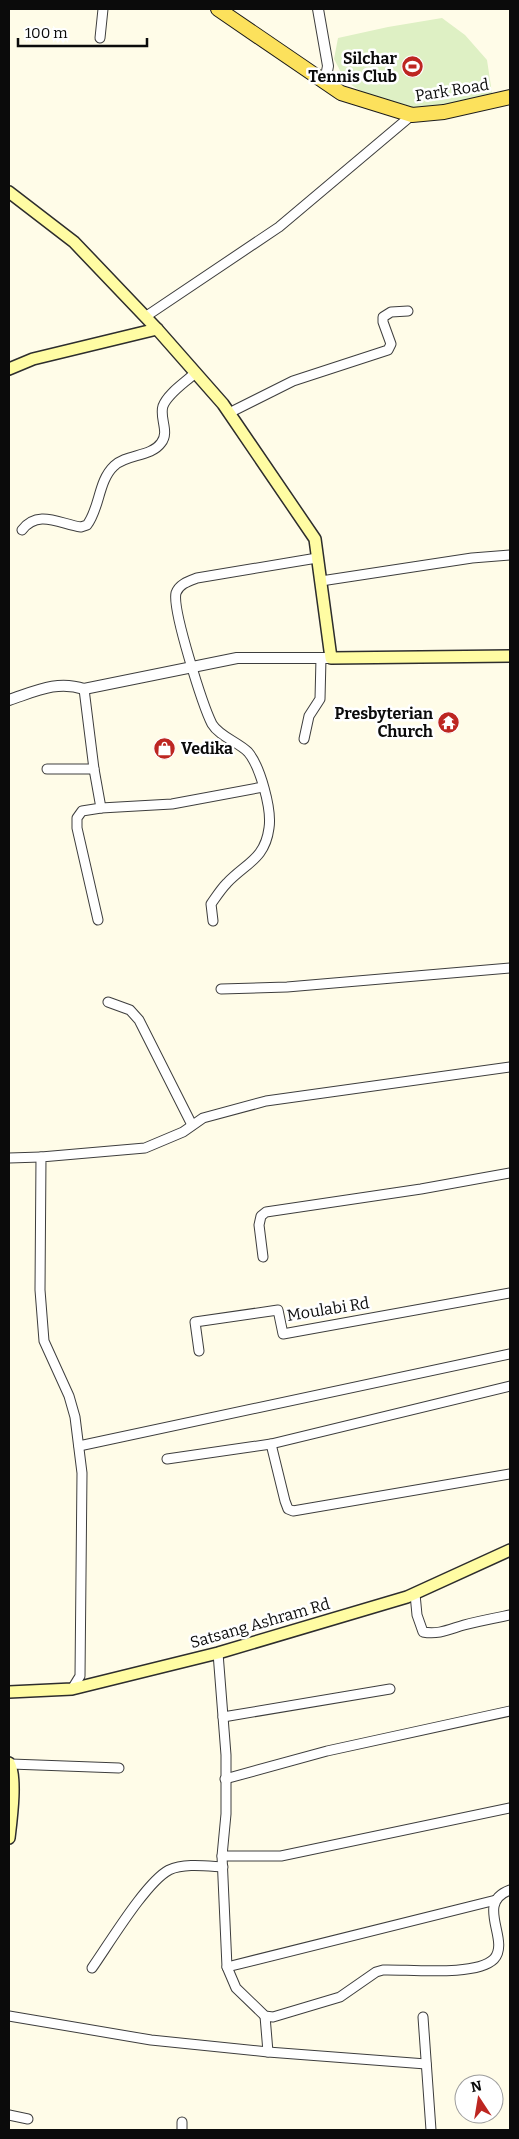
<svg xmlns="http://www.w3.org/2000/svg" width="519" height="2139" viewBox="0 0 519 2139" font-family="Bitter,serif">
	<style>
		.pitch { fill: #def0c4 }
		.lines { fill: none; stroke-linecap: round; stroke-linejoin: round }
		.minor-casing { stroke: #3e3e3e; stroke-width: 11 }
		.tertiary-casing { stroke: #3e3e3e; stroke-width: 12 }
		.secondary-casing { stroke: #2d2d2d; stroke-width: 14 }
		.primary-casing { stroke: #1c1c1c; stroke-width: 16 }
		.minor { stroke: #fff; stroke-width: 9 }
		.tertiary { stroke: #fff; stroke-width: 10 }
		.secondary { stroke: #fffca3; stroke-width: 11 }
		.primary { stroke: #fce15c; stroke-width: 14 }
		.labels { text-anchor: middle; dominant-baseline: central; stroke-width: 5; stroke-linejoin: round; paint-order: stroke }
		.poi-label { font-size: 16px; font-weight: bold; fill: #0b0b0b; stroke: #fff; text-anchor: end }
		.street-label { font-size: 16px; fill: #0b0b0b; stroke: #fff }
	</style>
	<rect width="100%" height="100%" fill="#fffce8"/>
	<path class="pitch" d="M442,18L465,35L487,60L492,93C450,113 418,115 375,97C366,93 355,89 348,82C342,76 338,66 334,59L338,38L388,27Z"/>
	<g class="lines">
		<defs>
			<g id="minor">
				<path d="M100,38L103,9"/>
				<path d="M145,317L279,227L412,115"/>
				<path d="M229,413L293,381L388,350L391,344L383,322V317L391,312L408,311"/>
				<path d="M22,530C38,509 60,524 81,527L87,525C100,508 98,481 114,466C126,454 151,457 161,443C170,432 159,418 163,406C168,393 186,382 195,373"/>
				<path d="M321,581L472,558L510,555"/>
				<path d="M84,689L94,769L101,808L82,811L77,818V828L98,920"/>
				<path d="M304,739L309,716L320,699L321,658"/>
				<path d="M47,769H94"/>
				<path d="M101,808L172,804L263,787"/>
				<path d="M213,921L211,904C216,897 221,889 227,883C246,863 265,859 269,828C272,809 260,766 248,752C238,742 219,736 212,724C203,706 172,610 176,593C179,584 189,581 197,578L317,558"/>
				<path d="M221,989L287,987L510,968"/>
				<path d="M108,1002L130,1010L139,1020L192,1125"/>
				<path d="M9,1158L41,1157"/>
				<path d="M263,1257L259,1225L261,1216L266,1212L421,1189L510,1173"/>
				<path d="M199,1351L195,1322L278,1310L283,1334L510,1293"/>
				<path d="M271,1444L285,1501L288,1509L293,1511L510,1474"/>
				<path d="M79,1446L510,1354"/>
				<path d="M167,1459L271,1444L510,1386"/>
				<path d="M415,1594L417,1615L423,1632C439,1635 450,1629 464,1625C479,1621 495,1618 510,1615"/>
				<path d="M218,1653L226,1755V1814L222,1856H281L510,1808"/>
				<path d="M72,1689L80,1676L82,1473L75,1417L69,1396L44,1341L40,1290L41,1157L145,1148L183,1132L203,1118L266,1101L510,1067"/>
				<path d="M223,1717L390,1689"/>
				<path d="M11,1764L119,1768"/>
				<path d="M225,1779L327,1751L510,1711"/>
				<path d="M222,1856L227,1967L236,1988L265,2016L273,2017L340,1997L376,1972L383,1970C407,1969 476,1977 494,1959C511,1940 474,1903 510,1890"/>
				<path d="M227,1967L496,1900"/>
				<path d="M92,1968C109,1944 146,1882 169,1870C184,1863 206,1866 223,1867"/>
				<path d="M9,2016L151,2040L268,2052L426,2064"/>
				<path d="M265,2016L268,2052"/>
				<path d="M423,2017L431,2130"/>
				<path d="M9,2115L28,2119"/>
				<path d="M182,2130V2122"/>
			</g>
			<g id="tertiary">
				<path d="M318,9L328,66L325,82"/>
				<path d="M9,700C36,691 57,680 84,689L237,658H331"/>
			</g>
			<g id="secondary">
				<path d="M9,192L74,242L157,329L223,404L315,539L331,658L510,656"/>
				<path d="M9,369L33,359L157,329"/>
				<path d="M9,1692L72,1689L218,1653L407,1597L510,1550"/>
				<path d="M9,1763C17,1777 11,1821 9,1838"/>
			</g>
			<path id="primary" d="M218,9L341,93L412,115L444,112L510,97"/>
		</defs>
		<use href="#minor" class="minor-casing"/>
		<use href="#tertiary" class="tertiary-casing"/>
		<use href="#secondary" class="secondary-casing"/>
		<use href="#primary" class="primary-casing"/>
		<use href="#minor" class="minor"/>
		<use href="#tertiary" class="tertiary"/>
		<use href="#secondary" class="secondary"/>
		<use href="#primary" class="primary"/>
	</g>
	<defs>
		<symbol id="stadium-disc" viewBox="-11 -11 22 22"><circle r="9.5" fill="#bd2621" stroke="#fff"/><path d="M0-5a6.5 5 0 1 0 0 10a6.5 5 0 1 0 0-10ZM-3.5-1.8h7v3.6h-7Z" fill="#fff"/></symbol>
		<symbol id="temple-disc" viewBox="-11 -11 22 22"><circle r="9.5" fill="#bd2621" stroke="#fff"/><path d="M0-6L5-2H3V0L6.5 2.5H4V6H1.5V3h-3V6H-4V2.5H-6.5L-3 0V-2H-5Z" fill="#fff"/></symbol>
		<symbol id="shop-disc" viewBox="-11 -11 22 22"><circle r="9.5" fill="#bd2621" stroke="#fff"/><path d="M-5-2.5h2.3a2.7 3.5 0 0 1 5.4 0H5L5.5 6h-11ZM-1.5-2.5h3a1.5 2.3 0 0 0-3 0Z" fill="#fff"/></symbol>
	</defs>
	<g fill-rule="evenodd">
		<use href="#stadium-disc" x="400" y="54" width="25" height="25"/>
		<use href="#temple-disc" x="436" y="710" width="25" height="25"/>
		<use href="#shop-disc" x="152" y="736" width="25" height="25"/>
	</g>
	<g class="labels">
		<g class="poi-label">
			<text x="397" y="58">Silchar<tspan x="397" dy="18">Tennis Club</tspan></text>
			<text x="433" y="713">Presbyterian<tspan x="433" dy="18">Church</tspan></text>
			<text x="181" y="748" text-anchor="start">Vedika</text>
		</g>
		<g class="street-label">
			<text transform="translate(452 90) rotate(-9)">Park Road</text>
			<text transform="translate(328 1309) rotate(-9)">Moulabi Rd</text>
			<text transform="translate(260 1623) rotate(-16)">Satsang Ashram Rd</text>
		</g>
	</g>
	<rect width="519" height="2139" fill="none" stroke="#0b0b0b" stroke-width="20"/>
	<g transform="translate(479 2099) rotate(348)"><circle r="24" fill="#ffffff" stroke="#9d9d9d"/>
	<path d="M0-4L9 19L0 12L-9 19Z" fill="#bd2621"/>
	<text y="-8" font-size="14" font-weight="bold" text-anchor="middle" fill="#0b0b0b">N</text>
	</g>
	<path d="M18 38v8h129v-8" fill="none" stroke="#0b0b0b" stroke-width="2.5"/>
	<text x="25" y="38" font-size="15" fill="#0b0b0b" stroke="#ffffff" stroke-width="4" paint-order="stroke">100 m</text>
</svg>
